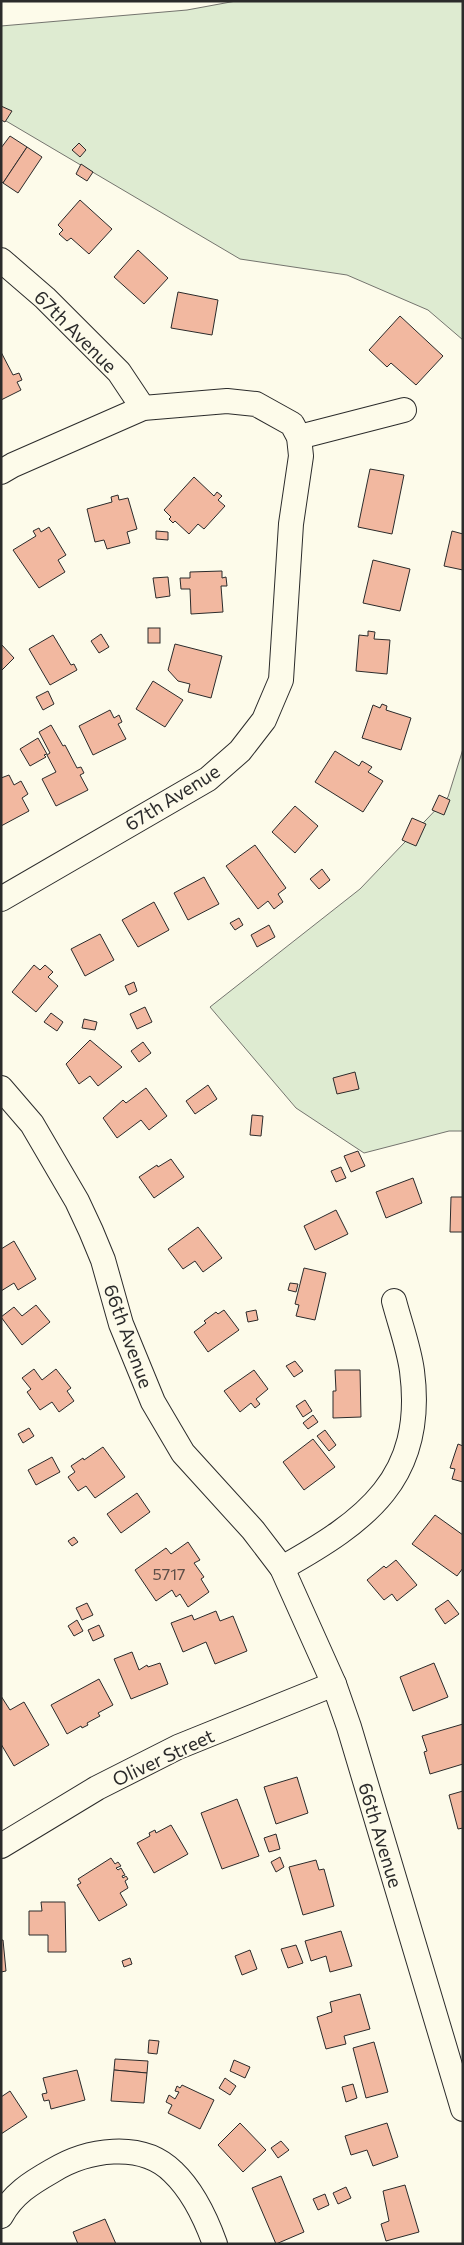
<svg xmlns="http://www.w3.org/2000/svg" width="464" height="2245" viewBox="0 0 464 2245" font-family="Commissioner,sans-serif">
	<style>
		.green { fill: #deebd1; stroke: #74746e }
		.building { fill: #f2b8a0; stroke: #2b2b2b }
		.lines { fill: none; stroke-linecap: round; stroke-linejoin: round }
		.street-casing { stroke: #2b2b2b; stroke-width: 26 }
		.street { stroke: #fdfbea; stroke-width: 24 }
		.labels { text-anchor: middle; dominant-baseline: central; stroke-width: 4; stroke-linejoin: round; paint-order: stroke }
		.number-label { font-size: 16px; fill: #5d4e48 }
		.street-label { font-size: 19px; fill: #2b2b2b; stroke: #fdfbea }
	</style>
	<rect width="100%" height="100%" fill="#fdfbea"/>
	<g class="green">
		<path d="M236,1H463V340L428,310L347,275L240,259L1,118V26L187,10Z"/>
		<path d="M463,749V1131H449L364,1153L296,1108L210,1007L360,889L448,797Z"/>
	</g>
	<g class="building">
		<path d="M1,106L12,111L5,122L1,120Z"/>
		<path d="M10,136L27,147L3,183L1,181V148Z"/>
		<path d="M79,143L86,150L80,157L72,150Z"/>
		<path d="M27,147L42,157L18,193L3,183Z"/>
		<path d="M81,164L93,172L87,181L76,174Z"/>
		<path d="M80,200L112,229L89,254L71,238L67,241L59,234L63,230L58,225Z"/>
		<path d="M138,250L168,278L144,304L114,277Z"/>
		<path d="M178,292L218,300L212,335L171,328Z"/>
		<path d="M400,316L443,356L416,385L391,363L387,367L369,350Z"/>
		<path d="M1,352L13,375L19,373L22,380L17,382L21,390L1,400Z"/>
		<path d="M370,469L404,475L392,534L358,527Z"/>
		<path d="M194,477L214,496L217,492L222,496L218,500L225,506L204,529L198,524L189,534L175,521L173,523L169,519L171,517L164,510Z"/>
		<path d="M118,495L119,500L128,498L137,529L127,532L130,543L107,549L104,540L95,542L87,509L112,502L111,497Z"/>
		<path d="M49,527L66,555L58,560L65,572L39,588L13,550L36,536L33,531L39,528L41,532Z"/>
		<path d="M156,531L168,532V540L156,539Z"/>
		<path d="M452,531L463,534V570L444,566Z"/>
		<path d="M373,560L410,569L400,611L363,603Z"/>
		<path d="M222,571V578L226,577L227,586H221L223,612L191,614L190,589H181L180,578H190V572Z"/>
		<path d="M168,577L170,596L156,598L153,578Z"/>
		<rect x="148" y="628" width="12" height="15"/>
		<path d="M368,631L375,632L374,639L390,640L387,674L356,671L359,635L368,636Z"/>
		<path d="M101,634L109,647L99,653L91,641Z"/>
		<path d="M53,635L71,665L74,664L77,670L50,685L29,649Z"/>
		<path d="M1,644L14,658L2,670L1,669Z"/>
		<path d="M175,644L222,656L211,698L188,692L190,684L178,681L168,670Z"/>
		<path d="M153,681L183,700L165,727L136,709Z"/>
		<path d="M48,691L54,704L43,710L36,697Z"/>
		<path d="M382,704L387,706L386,710L411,718L401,750L362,738L373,705L380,708Z"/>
		<path d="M110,710L114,718L119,715L122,722L118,724L126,739L93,755L79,726Z"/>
		<path d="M51,725L63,746L65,745L77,768L81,767L84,773L80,775L88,790L56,806L42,779L56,772L47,755L50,753L39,732Z"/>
		<path d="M38,738L47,754L44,755L46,757L30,766L20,749Z"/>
		<path d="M335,751L359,766L362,761L372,767L368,772L383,781L363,812L315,782Z"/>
		<path d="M9,775L14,785L21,781L28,794L22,798L29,811L1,826V778Z"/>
		<path d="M439,795L450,800L444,815L432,810Z"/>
		<path d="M295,806L318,826L295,853L272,832Z"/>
		<path d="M412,818L426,824L416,846L402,840Z"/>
		<path d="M255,845L286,888L278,894L283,902L274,909L268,901L258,909L226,866Z"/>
		<path d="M322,869L330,880L319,889L310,879Z"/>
		<path d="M204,877L219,904L188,920L174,893Z"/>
		<path d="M154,902L169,930L138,947L122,920Z"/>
		<path d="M239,918L243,925L235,930L230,923Z"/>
		<path d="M269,925L275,937L257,947L251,935Z"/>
		<path d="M100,934L114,960L85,976L71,949Z"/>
		<path d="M34,965L40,970L45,965L53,972L48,977L58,986L36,1012L12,992Z"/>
		<path d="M134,982L137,991L129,995L125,986Z"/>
		<path d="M145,1007L152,1022L137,1029L130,1014Z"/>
		<path d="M51,1013L63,1022L57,1031L44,1022Z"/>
		<path d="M84,1019L97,1022L95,1030L82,1028Z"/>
		<path d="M90,1040L122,1067L98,1086L90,1076L79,1084L66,1064Z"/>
		<path d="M143,1042L151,1053L139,1062L131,1051Z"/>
		<path d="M355,1072L359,1089L337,1094L333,1078Z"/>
		<path d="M208,1085L217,1099L195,1114L186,1101Z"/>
		<path d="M146,1088L167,1116L149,1130L141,1120L117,1138L103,1118L123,1100L126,1103Z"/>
		<path d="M252,1115L263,1116L261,1136L250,1135Z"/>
		<path d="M358,1151L365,1166L351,1172L344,1156Z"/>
		<path d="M171,1159L184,1177L154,1198L139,1177L157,1165L158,1167Z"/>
		<path d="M341,1167L346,1178L336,1182L331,1171Z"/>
		<path d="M413,1178L422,1203L386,1218L376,1192Z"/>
		<path d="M451,1197H463V1232H450Z"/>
		<path d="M336,1210L348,1234L315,1250L304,1226Z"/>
		<path d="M198,1227L222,1258L203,1272L195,1261L183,1269L168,1249Z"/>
		<path d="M14,1241L36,1279L18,1290L14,1283L1,1291V1249Z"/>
		<path d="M304,1268L326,1273L315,1320L296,1316L299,1305L295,1304Z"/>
		<path d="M290,1283L298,1284L296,1292L288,1290Z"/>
		<path d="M36,1305L50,1322L22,1345L1,1317L14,1307L22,1316Z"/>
		<path d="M224,1310L239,1330L208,1352L194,1332L206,1323L204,1321L216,1312L218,1314Z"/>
		<path d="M256,1310L258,1320L248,1322L246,1312Z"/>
		<path d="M295,1361L303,1371L294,1377L286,1366Z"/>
		<path d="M34,1369L42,1380L56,1369L71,1388L67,1391L74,1401L59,1412L52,1402L40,1410L27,1392L31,1389L22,1378Z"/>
		<path d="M254,1370L268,1389L256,1399L260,1404L255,1408L251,1403L240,1412L224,1391Z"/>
		<path d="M335,1370H360L361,1417L333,1418V1391H336Z"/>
		<path d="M305,1400L312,1411L303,1417L296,1406Z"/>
		<path d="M313,1415L318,1422L308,1429L303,1423Z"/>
		<path d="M29,1428L34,1436L23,1443L18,1434Z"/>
		<path d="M325,1430L336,1445L329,1451L317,1436Z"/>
		<path d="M313,1439L335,1467L304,1490L283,1462Z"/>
		<path d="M458,1444L463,1446V1482L452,1479L455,1469L450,1468Z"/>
		<path d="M103,1447L125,1477L95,1498L86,1486L78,1491L68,1477L75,1472L71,1466L83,1458L84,1460Z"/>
		<path d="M52,1457L60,1472L36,1485L28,1470Z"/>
		<path d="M137,1493L150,1512L121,1533L107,1514Z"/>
		<path d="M435,1515L463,1535V1568L457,1576L412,1544Z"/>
		<path d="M74,1537L78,1542L72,1546L68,1541Z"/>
		<path d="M188,1542L200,1560L194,1563L204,1577L201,1579L209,1592L188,1607L180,1594L176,1597L172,1590L156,1601L135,1570L166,1548L171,1554Z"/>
		<path d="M396,1560L417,1585L397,1601L392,1594L384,1600L367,1580L384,1566L386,1568Z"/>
		<path d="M448,1600L459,1614L445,1624L435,1609Z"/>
		<path d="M87,1603L93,1615L82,1620L76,1608Z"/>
		<path d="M216,1611L220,1621L233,1616L247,1651L215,1664L206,1642L183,1652L171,1623L192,1615L194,1620Z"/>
		<path d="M77,1620L83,1631L74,1636L68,1626Z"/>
		<path d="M99,1625L104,1636L93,1641L88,1630Z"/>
		<path d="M132,1652L139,1670L147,1665L148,1667L160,1663L168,1684L131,1699L114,1659Z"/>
		<path d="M434,1663L448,1697L413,1711L400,1677Z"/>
		<path d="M99,1679L113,1705L98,1713L100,1716L87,1723L88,1725L82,1728L81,1726L67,1734L51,1705Z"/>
		<path d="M1,1696L10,1710L24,1702L49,1745L14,1766L1,1744Z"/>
		<path d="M463,1724V1764L430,1774L424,1752L427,1751L422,1736Z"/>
		<path d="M297,1777L308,1813L276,1824L264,1787Z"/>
		<path d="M463,1791V1828L458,1829L449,1795Z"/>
		<path d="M237,1799L259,1856L222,1869L201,1813Z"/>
		<path d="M171,1825L188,1854L154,1873L137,1843L150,1836L149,1833L155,1830L156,1833Z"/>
		<path d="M276,1834L280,1849L269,1852L264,1838Z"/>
		<path d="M280,1857L284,1867L276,1872L271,1862Z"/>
		<path d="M111,1858L115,1864L118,1862L121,1866L116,1868L118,1870L121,1868L125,1875L122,1876L123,1878L126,1876L128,1879L125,1881L128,1888L120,1893L127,1905L99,1921L77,1885L81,1883L78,1879Z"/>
		<path d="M316,1860L319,1870L324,1869L334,1906L303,1915L289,1867Z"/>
		<path d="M41,1902H65L66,1952H48V1935H29V1911H42Z"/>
		<path d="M341,1931L352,1966L330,1972L326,1956L311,1961L305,1941Z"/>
		<path d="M1,1940H3L6,1971L1,1972Z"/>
		<path d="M296,1945L303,1963L288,1968L281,1949Z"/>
		<path d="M250,1950L257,1969L242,1975L235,1956Z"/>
		<path d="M130,1958L132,1964L124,1967L122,1961Z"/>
		<path d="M360,1994L370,2029L344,2036L346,2044L326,2049L317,2017L332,2012L330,2002Z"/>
		<path d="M149,2040L159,2041L157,2054L148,2053Z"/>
		<path d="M374,2042L388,2092L366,2098L353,2048Z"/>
		<path d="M115,2059L148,2061L147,2073L114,2070Z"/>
		<path d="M234,2060L250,2067L245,2078L230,2071Z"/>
		<path d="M77,2070L85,2100L51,2109L49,2100L44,2101L42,2094L47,2093L43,2078Z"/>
		<path d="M114,2070L147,2073L144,2103L111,2101Z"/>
		<path d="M225,2078L236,2086L230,2095L219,2088Z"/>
		<path d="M353,2084L357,2098L346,2102L342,2087Z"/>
		<path d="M182,2085L214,2100L200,2129L168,2113L172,2105L166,2102L169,2095L175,2099L179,2092L175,2091L177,2086L180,2088Z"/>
		<path d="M10,2091L27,2117L1,2134V2097Z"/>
		<path d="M240,2123L266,2150L243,2172L218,2145Z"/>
		<path d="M387,2123L398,2157L373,2166L367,2150L351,2155L345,2136Z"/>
		<path d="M281,2141L289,2150L278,2158L271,2148Z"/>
		<path d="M281,2176L304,2232L276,2244L252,2188Z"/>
		<path d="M405,2185L419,2232L386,2241L381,2224L389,2221L383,2191Z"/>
		<path d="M346,2187L351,2198L338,2204L333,2193Z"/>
		<path d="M325,2194L329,2205L318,2210L313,2199Z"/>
		<path d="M105,2219L116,2244H78L73,2232Z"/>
	</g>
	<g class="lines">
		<defs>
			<g id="street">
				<path d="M1,260L45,298L119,372L143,408"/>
				<path d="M299,437L404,410"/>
				<path d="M1,472L13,465L143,408L227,401L256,404L292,424L299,437L301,456L291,524L281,680L264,720L240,751L208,779L1,899"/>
				<path d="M1,1088L32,1124L77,1201L91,1231L103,1260L121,1324L153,1402L183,1453L253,1530L282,1568L334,1684L349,1727L463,2109"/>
				<path d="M282,1568C366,1521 426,1478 412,1371C409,1348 400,1324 394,1301"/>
				<path d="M1,1846L97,1788L178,1747L334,1684"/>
				<path d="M1,2216C13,2194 31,2183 52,2171C86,2150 141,2140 173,2172C193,2191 206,2219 215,2244"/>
			</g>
		</defs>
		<use href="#street" class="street-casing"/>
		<use href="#street" class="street"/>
	</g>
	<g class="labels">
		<g class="number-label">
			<text x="169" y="1573">5717</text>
		</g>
		<g class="street-label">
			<text transform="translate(76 331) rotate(45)">67th Avenue</text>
			<text transform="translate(172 797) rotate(-32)">67th Avenue</text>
			<text transform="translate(129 1336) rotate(70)">66th Avenue</text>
			<text transform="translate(163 1757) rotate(-25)">Oliver Street</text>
			<text transform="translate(381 1835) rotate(73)">66th Avenue</text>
		</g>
	</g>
	<rect width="464" height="2245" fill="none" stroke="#2b2b2b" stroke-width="5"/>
</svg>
